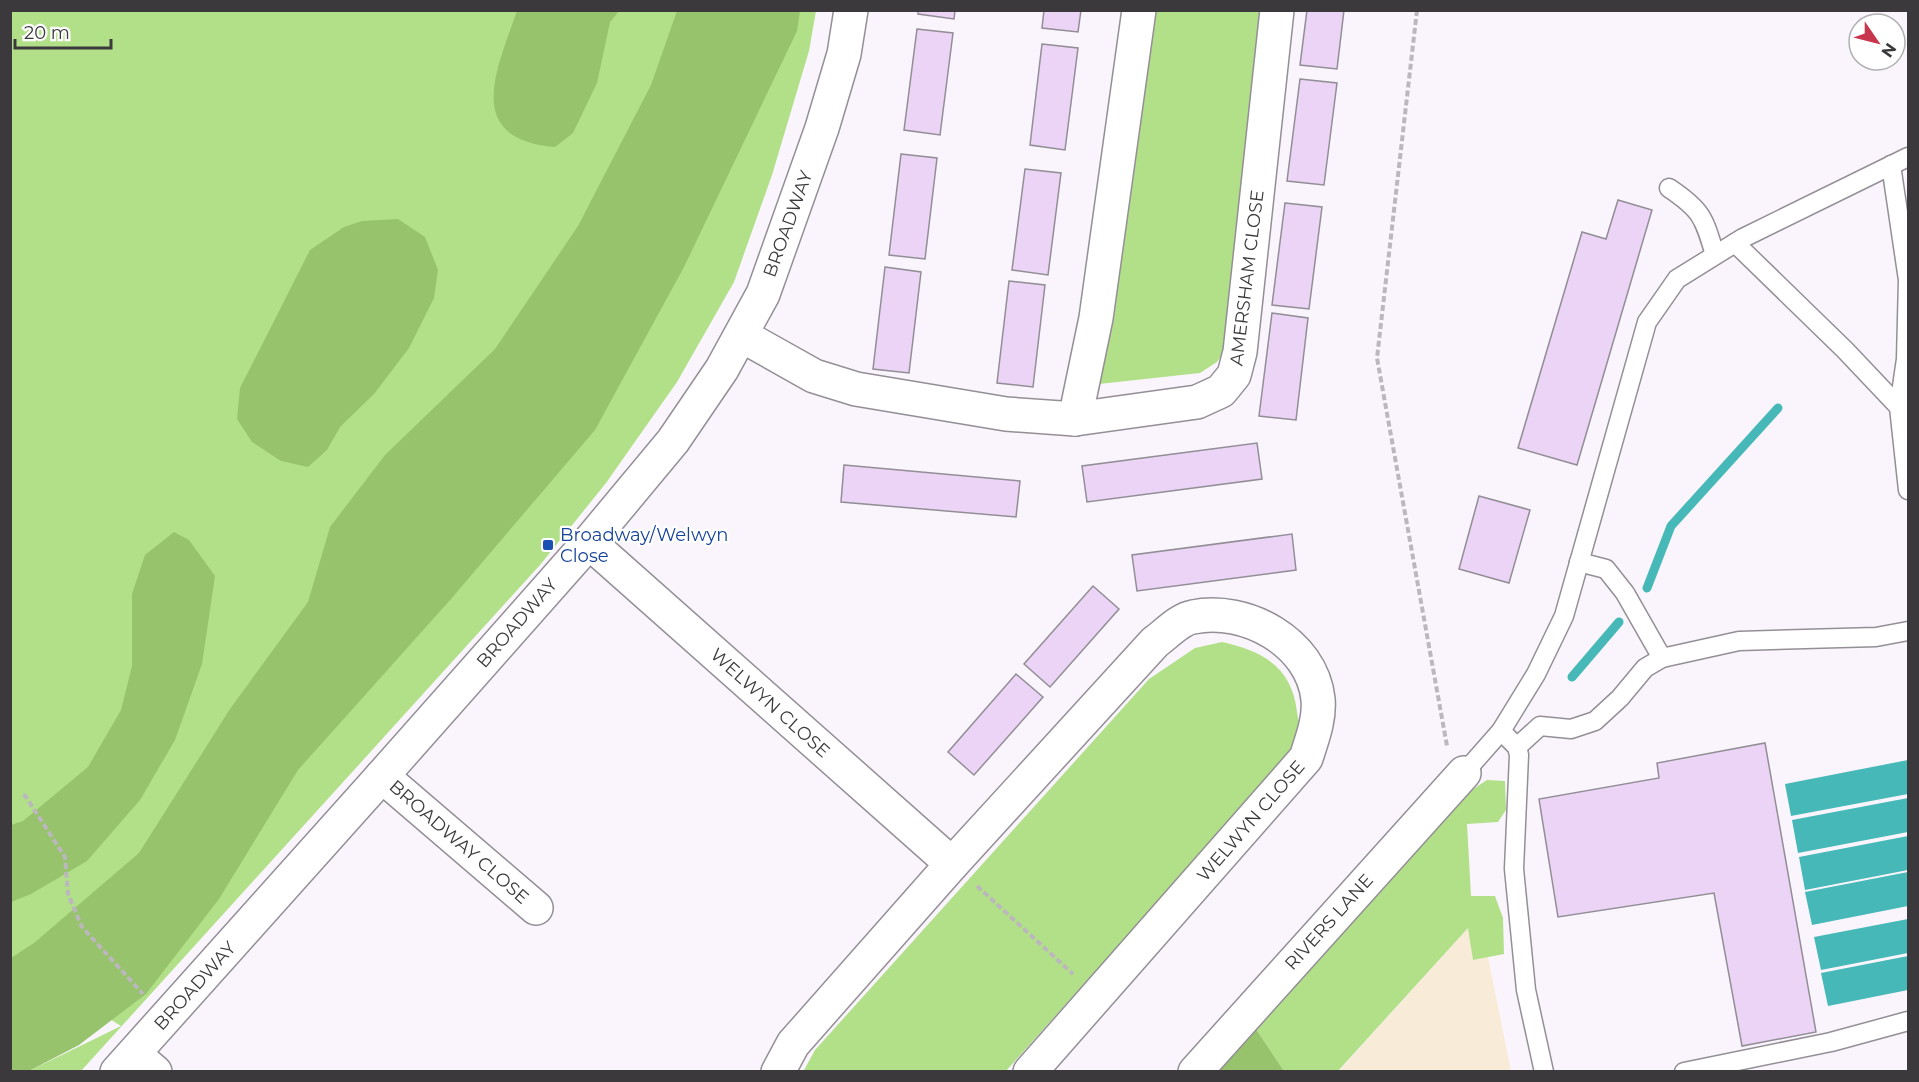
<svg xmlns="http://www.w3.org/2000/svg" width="1919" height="1082" viewBox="0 0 1919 1082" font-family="Montserrat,sans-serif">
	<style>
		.commercial { fill: #f8ebd7 }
		.green { fill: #b2e088 }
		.forest { fill: #96c36b }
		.water { fill: #46b8b8 }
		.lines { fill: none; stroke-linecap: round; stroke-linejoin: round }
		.stream { stroke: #46b8b8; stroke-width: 9 }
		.building { fill: #ebd4f5; stroke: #928e95; stroke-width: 1.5 }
		.service-casing { stroke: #948f96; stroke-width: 21 }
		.minor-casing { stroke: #948f96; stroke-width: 36 }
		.tertiary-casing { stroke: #948f96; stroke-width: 36 }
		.path { stroke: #bbb7bd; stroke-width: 4; stroke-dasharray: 6 3; stroke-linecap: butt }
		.service { stroke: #fff; stroke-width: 18 }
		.minor { stroke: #fff; stroke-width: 33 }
		.tertiary { stroke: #fff; stroke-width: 33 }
		.transit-dot { fill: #1a4fb4; stroke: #fff; stroke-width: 2 }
		.labels { text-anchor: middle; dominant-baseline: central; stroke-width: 4.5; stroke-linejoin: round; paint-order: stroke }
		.street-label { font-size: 18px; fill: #3b393c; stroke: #fff }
		.transit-label { font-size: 18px; fill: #164399; stroke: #fff; text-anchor: start }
	</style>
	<rect width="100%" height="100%" fill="#faf5fd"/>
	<path class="commercial" d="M1469,927L1473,960L1488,957L1511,1071L1338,1072Z"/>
	<g class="green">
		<path d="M10,11H816L809,51L772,175L734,282L677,382L606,483L540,565L81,1071H29L121,1026L11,958Z"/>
		<path d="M1151,11H1267L1225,351L1217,362L1200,373L1099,384Z"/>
		<path d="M1222,642C1263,651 1292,667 1297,712C1298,719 1301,729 1299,735C1296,745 1287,755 1282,763L1006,1071L803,1072L815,1050L1149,679L1195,648Z"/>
		<path d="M1487,780L1505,781L1506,810L1498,822L1467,824L1471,896H1495L1503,918L1504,954L1473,960L1468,928L1338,1071H1284L1254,1026L1467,793Z"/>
	</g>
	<g class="forest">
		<path d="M517,11H619L610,22L597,83L573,133L555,147C462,139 497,69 517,11Z"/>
		<path d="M677,11H800L797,31L684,267L595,430L451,599L298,770L219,899L146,994L79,1045L29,1071H11V958L34,943L139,853L230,709L308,602L330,527L385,455L495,349L578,226L651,85Z"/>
		<path d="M398,219L425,237L438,270L434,298L409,348L374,394L340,427L327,450L308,467L281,461L252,442L237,419L240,388L310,250L344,227L362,221Z"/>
		<path d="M174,532L189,540L215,576L202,664L175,740L140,800L87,861L31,894L11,902V825L23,821L88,767L121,710L132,666V594L145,555Z"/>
		<path d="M1254,1026L1284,1071L1214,1072Z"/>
	</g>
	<g class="water">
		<path d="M1908,760V794L1791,816L1785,784Z"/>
		<path d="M1908,798V832L1798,853L1792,820Z"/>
		<path d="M1908,836V870L1805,890L1799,857Z"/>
		<path d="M1908,872V906L1812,925L1805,892Z"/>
		<path d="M1908,919V953L1821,970L1814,937Z"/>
		<path d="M1908,956V990L1828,1006L1821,973Z"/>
	</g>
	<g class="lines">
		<g class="stream">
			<path d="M1647,588L1671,526L1778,408"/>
			<path d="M1572,677L1619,622"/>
		</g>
	</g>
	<g class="building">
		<path d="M918,10H955L954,19L918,14Z"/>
		<path d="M1044,10H1081L1078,32L1042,28Z"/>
		<path d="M1307,10H1344L1337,69L1300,65Z"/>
		<path d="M917,29L953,33L940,135L904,130Z"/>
		<path d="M1042,44L1078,48L1065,150L1030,145Z"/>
		<path d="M1300,79L1337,83L1324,185L1287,181Z"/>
		<path d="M901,154L937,158L925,259L889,255Z"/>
		<path d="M1025,169L1061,173L1048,275L1012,270Z"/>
		<path d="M1618,200L1652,210L1577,465L1518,448L1582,232L1606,239Z"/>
		<path d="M1285,203L1322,207L1309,309L1272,305Z"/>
		<path d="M885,267L921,272L909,373L873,369Z"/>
		<path d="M1009,281L1045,285L1033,387L997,383Z"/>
		<path d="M1272,313L1308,318L1296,420L1259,416Z"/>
		<path d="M1257,443L1262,479L1087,502L1082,466Z"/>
		<path d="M844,465L1020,481L1016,517L841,502Z"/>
		<path d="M1479,496L1530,510L1509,583L1459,569Z"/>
		<path d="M1292,534L1296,570L1137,591L1132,555Z"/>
		<path d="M1093,586L1119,609L1050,687L1024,664Z"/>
		<path d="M1016,674L1043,697L974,775L948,752Z"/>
		<path d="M1765,743L1816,1032L1742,1046L1714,893L1558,917L1539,799L1659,778L1657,763Z"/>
	</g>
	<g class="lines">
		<defs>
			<g id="service">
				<path d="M1891,165L1908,280L1906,359L1899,407"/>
				<path d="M1669,188C1702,210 1704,218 1715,255"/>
				<path d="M1735,243L1845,350L1899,407L1908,490"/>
				<path d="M1579,562L1606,569L1625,593L1662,658L1739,641L1876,637L1908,631"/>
				<path d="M1501,731L1517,747L1519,755L1514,869L1526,990L1544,1072"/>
				<path d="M1517,747L1540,726L1571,729L1595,721L1620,698L1645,668L1662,658"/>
				<path d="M1464,773L1501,731L1536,674L1564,616L1647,322L1677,279L1743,238L1908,157"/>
				<path d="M1684,1072L1831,1042L1908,1021"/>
			</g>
			<g id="minor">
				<path d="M741,335L814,376L856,389L1006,414L1075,419L1197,402L1221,391L1234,375L1240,352L1277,10"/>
				<path d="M1075,419L1096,318L1139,10"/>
				<path d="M589,542L952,864"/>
				<path d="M382,776L536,908"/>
				<path d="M134,1054L155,1072"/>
				<path d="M778,1072L793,1044L952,864L1155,642C1165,635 1180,619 1193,617C1245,606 1312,642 1318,699C1320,719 1312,739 1306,758L1030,1072"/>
				<path d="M1195,1072L1464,773"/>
			</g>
			<path id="tertiary" d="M117,1072L382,776L589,542L673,441L722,369L763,294L822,128L844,54L851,10"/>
		</defs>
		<use href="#service" class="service-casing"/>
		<use href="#minor" class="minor-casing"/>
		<use href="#tertiary" class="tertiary-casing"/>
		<g class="path">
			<path d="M1417,10L1377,358L1447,746"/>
			<path d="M24,794L65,857L68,894L82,927L143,994"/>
			<path d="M977,886L1073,974"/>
		</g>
		<use href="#service" class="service"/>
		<use href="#minor" class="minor"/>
		<use href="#tertiary" class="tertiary"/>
	</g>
	<rect class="transit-dot" x="542" y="539" width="12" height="12" rx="3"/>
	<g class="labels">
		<g class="street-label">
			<text transform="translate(788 224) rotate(-70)">BROADWAY</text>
			<text transform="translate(1247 278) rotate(-83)">AMERSHAM CLOSE</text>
			<text transform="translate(517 623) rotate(-49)">BROADWAY</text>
			<text transform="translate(770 703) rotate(42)">WELWYN CLOSE</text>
			<text transform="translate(1251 821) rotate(-49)">WELWYN CLOSE</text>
			<text transform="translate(459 842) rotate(41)">BROADWAY CLOSE</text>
			<text transform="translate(1329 922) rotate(-48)">RIVERS LANE</text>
			<text transform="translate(195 986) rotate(-48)">BROADWAY</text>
		</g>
		<g class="transit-label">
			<text x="560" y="535">Broadway/Welwyn<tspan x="560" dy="21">Close</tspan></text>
		</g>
	</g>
	<rect width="1919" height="1082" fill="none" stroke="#3b393c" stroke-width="24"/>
	<g transform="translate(1877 42) rotate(125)"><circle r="28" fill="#ffffff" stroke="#b1b0b1" stroke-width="1.5"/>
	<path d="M0-4.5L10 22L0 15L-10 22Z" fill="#c7364c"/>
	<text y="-9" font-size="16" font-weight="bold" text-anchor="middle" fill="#3b393c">N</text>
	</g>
	<path d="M15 39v9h96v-9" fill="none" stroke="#3b393c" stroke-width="3"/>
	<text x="24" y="39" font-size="18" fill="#3b393c" stroke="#ffffff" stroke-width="4.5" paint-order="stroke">20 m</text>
</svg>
